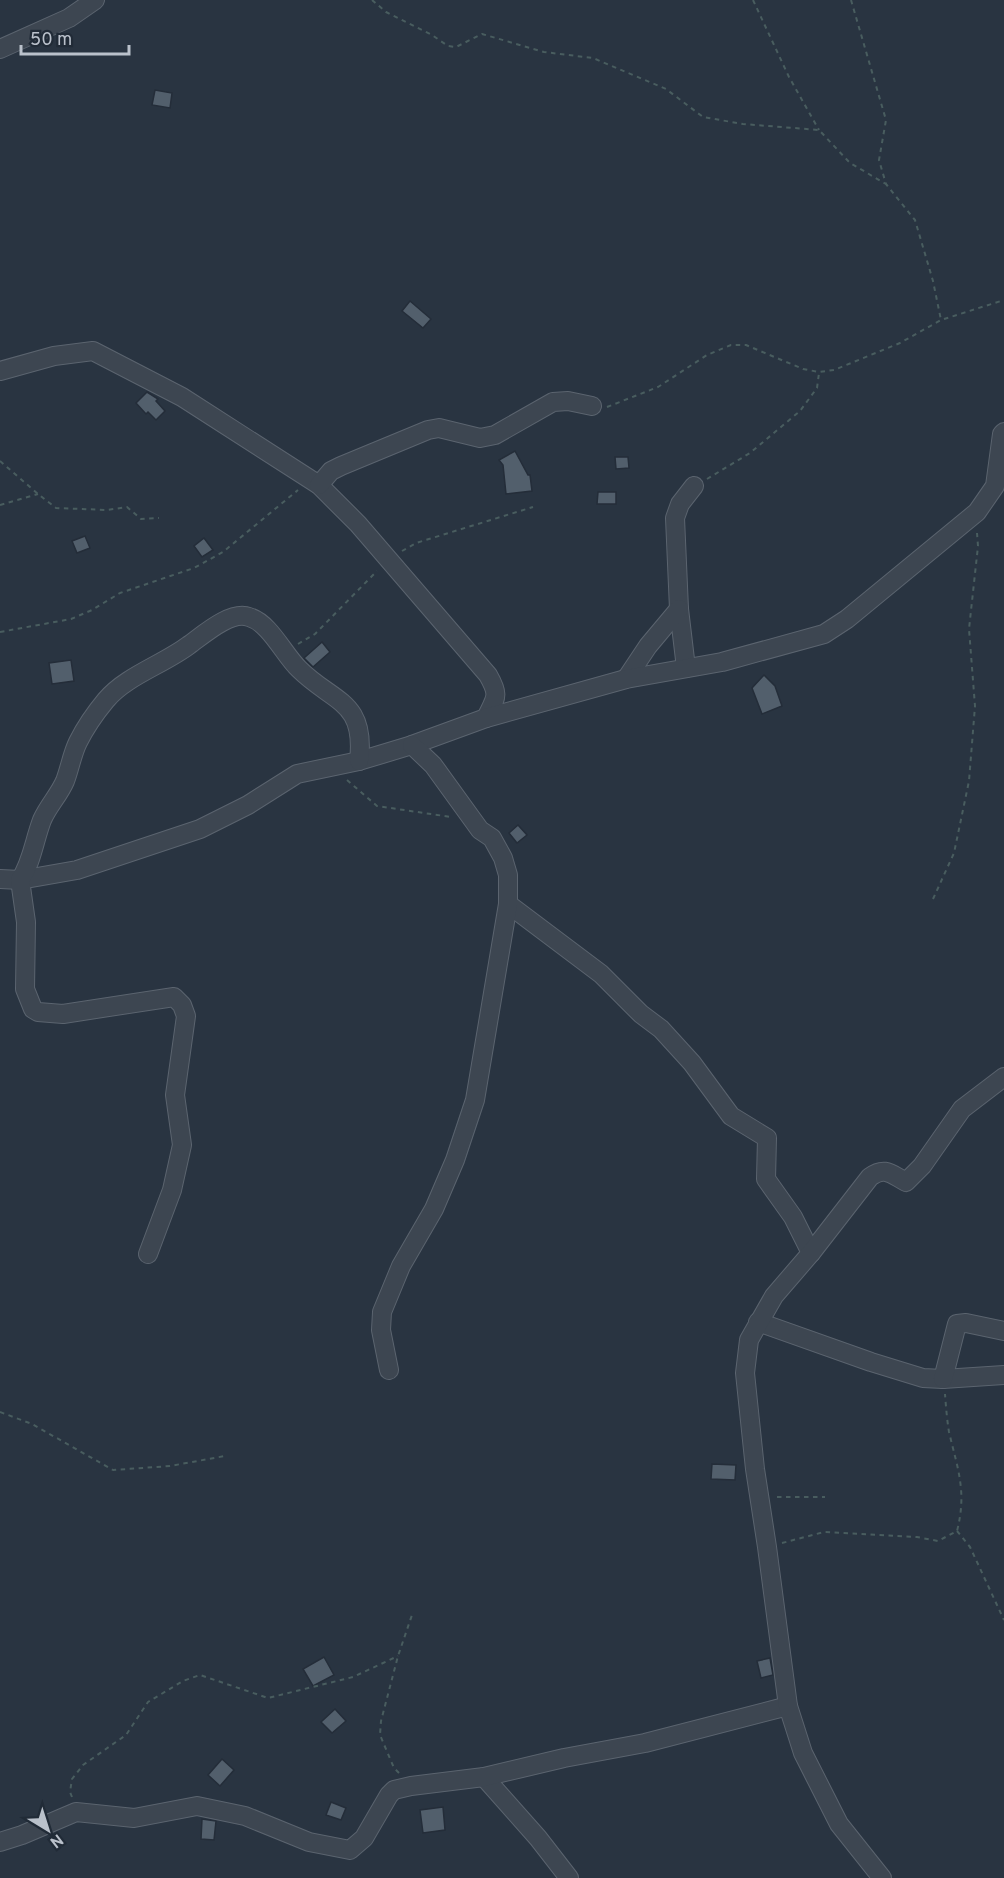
<svg xmlns="http://www.w3.org/2000/svg" width="1004" height="1878" viewBox="0 0 1004 1878" font-family="Overpass,sans-serif">
	<style>
		.building { fill: #525f6c; stroke: #242d39; stroke-width: 1.5 }
		.lines { fill: none; stroke-linecap: round; stroke-linejoin: round }
		.minor-casing { stroke: #5b646f; stroke-width: 20 }
		.path { stroke: #495d5f; stroke-width: 2; stroke-dasharray: 4.5 4.5; stroke-linecap: butt }
		.minor { stroke: #3d4651; stroke-width: 18 }
	</style>
	<rect width="100%" height="100%" fill="#293441"/>
	<g class="building">
		<path d="M155,90L172,93L170,108L152,105Z"/>
		<path d="M410,301L431,319L423,328L402,311Z"/>
		<path d="M147,392L158,399L156,401L165,411L156,420L148,412L146,414L136,403Z"/>
		<path d="M515,451L528,475H530L532,491L506,494L503,465L499,460Z"/>
		<path d="M615,457H628L629,468L616,469Z"/>
		<path d="M598,492H616V504H597Z"/>
		<path d="M85,536L90,548L77,553L72,541Z"/>
		<path d="M204,538L213,550L202,557L194,546Z"/>
		<path d="M322,642L330,652L313,667L304,658Z"/>
		<path d="M71,660L74,681L52,684L49,663Z"/>
		<path d="M764,675L775,686L782,706L762,714L752,688Z"/>
		<path d="M518,825L527,835L517,843L509,833Z"/>
		<path d="M712,1464L736,1465L735,1480L711,1479Z"/>
		<path d="M324,1657L334,1675L313,1686L303,1669Z"/>
		<path d="M770,1658L773,1675L761,1678L757,1661Z"/>
		<path d="M335,1709L346,1721L332,1733L321,1722Z"/>
		<path d="M222,1759L234,1770L220,1786L208,1775Z"/>
		<path d="M331,1802L346,1808L341,1820L326,1815Z"/>
		<path d="M443,1807L445,1830L423,1833L420,1810Z"/>
		<path d="M202,1819L216,1821L214,1840L201,1839Z"/>
	</g>
	<g class="lines">
		<defs>
			<g id="minor">
				<path d="M0,49L69,18L95,0"/>
				<path d="M0,371L54,356L93,351L182,397L319,485L358,524L488,675C500,696 496,697 486,718"/>
				<path d="M319,485L331,471L341,466L428,430L439,428L480,438L495,435L553,402L568,401L592,406"/>
				<path d="M686,668L679,609L675,518L680,504L694,486"/>
				<path d="M626,679L648,646L679,609"/>
				<path d="M0,879L20,880L77,870L200,829L248,805L297,774L359,761L412,745L486,718L626,679L722,662L824,634L847,619L977,512L995,486L1002,434L1004,432"/>
				<path d="M508,904L601,974L641,1014L661,1029L692,1063L731,1116L767,1138L766,1179L793,1217L811,1253"/>
				<path d="M148,1254L172,1190L182,1145L175,1095L186,1016L182,1005L174,997L63,1014L38,1012L33,1009L25,989L26,922L20,880C32,862 34,841 42,820C48,806 59,795 65,781C70,768 72,754 78,742C85,728 96,712 106,700C126,676 164,664 189,645C203,635 231,610 249,617C270,623 284,655 299,669C333,703 366,700 359,761"/>
				<path d="M758,1322L871,1362L923,1378L943,1379L1004,1375"/>
				<path d="M389,1370L381,1330L382,1312L401,1266L434,1209L455,1160L475,1100L508,904V875L503,858L492,838L480,830L433,765L412,745"/>
				<path d="M943,1379L957,1324L966,1323L1004,1331"/>
				<path d="M484,1777L538,1838L569,1878"/>
				<path d="M0,1842L22,1835L76,1812L134,1818L197,1806L245,1816L309,1842L350,1850L364,1838L389,1795L394,1790L411,1786L484,1777L564,1758L645,1743L788,1706"/>
				<path d="M882,1878L839,1824L803,1753L788,1706L767,1547L755,1469L745,1373L749,1340L774,1296L811,1253L870,1177C885,1166 891,1174 906,1182L922,1166L962,1109L1004,1077"/>
			</g>
		</defs>
		<use href="#minor" class="minor-casing"/>
		<g class="path">
			<path d="M372,0L386,12L432,35L448,46L456,47L482,34L544,52L593,58L666,89L703,117L743,124L819,130L850,163L886,184"/>
			<path d="M753,0L789,77L819,130"/>
			<path d="M851,0L886,120L879,160L886,184L915,220L933,281L941,320"/>
			<path d="M607,407L658,387L707,355L731,345H746L803,369L819,372L834,370L900,343L941,320L1004,300"/>
			<path d="M0,461L38,494L56,508L107,510L127,507L141,519L159,518"/>
			<path d="M707,479L750,453L800,411L817,388L819,373"/>
			<path d="M0,505L38,494"/>
			<path d="M402,551L416,543L533,507"/>
			<path d="M0,632L71,619L92,610L120,593L194,568L223,552L298,490"/>
			<path d="M298,644L315,634L377,571"/>
			<path d="M347,780L377,806L451,817"/>
			<path d="M933,899L954,853L969,781L975,706L969,629L978,546L977,533"/>
			<path d="M0,1412L32,1424L113,1470L170,1466L225,1456"/>
			<path d="M777,1497H825"/>
			<path d="M957,1531L970,1547L1004,1620"/>
			<path d="M782,1543L824,1532L917,1537L938,1541L957,1531C967,1492 958,1470 949,1432C947,1420 946,1407 945,1394"/>
			<path d="M399,1773L394,1768L380,1735L381,1721L398,1656L412,1615"/>
			<path d="M72,1797L70,1792L72,1779L83,1765L126,1735L148,1702L183,1681L200,1675L268,1698L353,1677L398,1656"/>
		</g>
		<use href="#minor" class="minor"/>
	</g>
	<g transform="translate(48 1830) rotate(142)" stroke="#212b37" stroke-width="4.5" paint-order="stroke">
	<path d="M0-4.5L10 22L0 15L-10 22Z" fill="#bac1cb"/>
	<text y="-9" font-size="16" font-weight="bold" text-anchor="middle" fill="#bac1cb">N</text>
	</g>
	<path d="M21 45v9h108v-9" fill="none" stroke="#bac1cb" stroke-width="3"/>
	<text x="30" y="45" font-size="18" fill="#bac1cb" stroke="#212b37" stroke-width="4.5" paint-order="stroke">50 m</text>
</svg>
